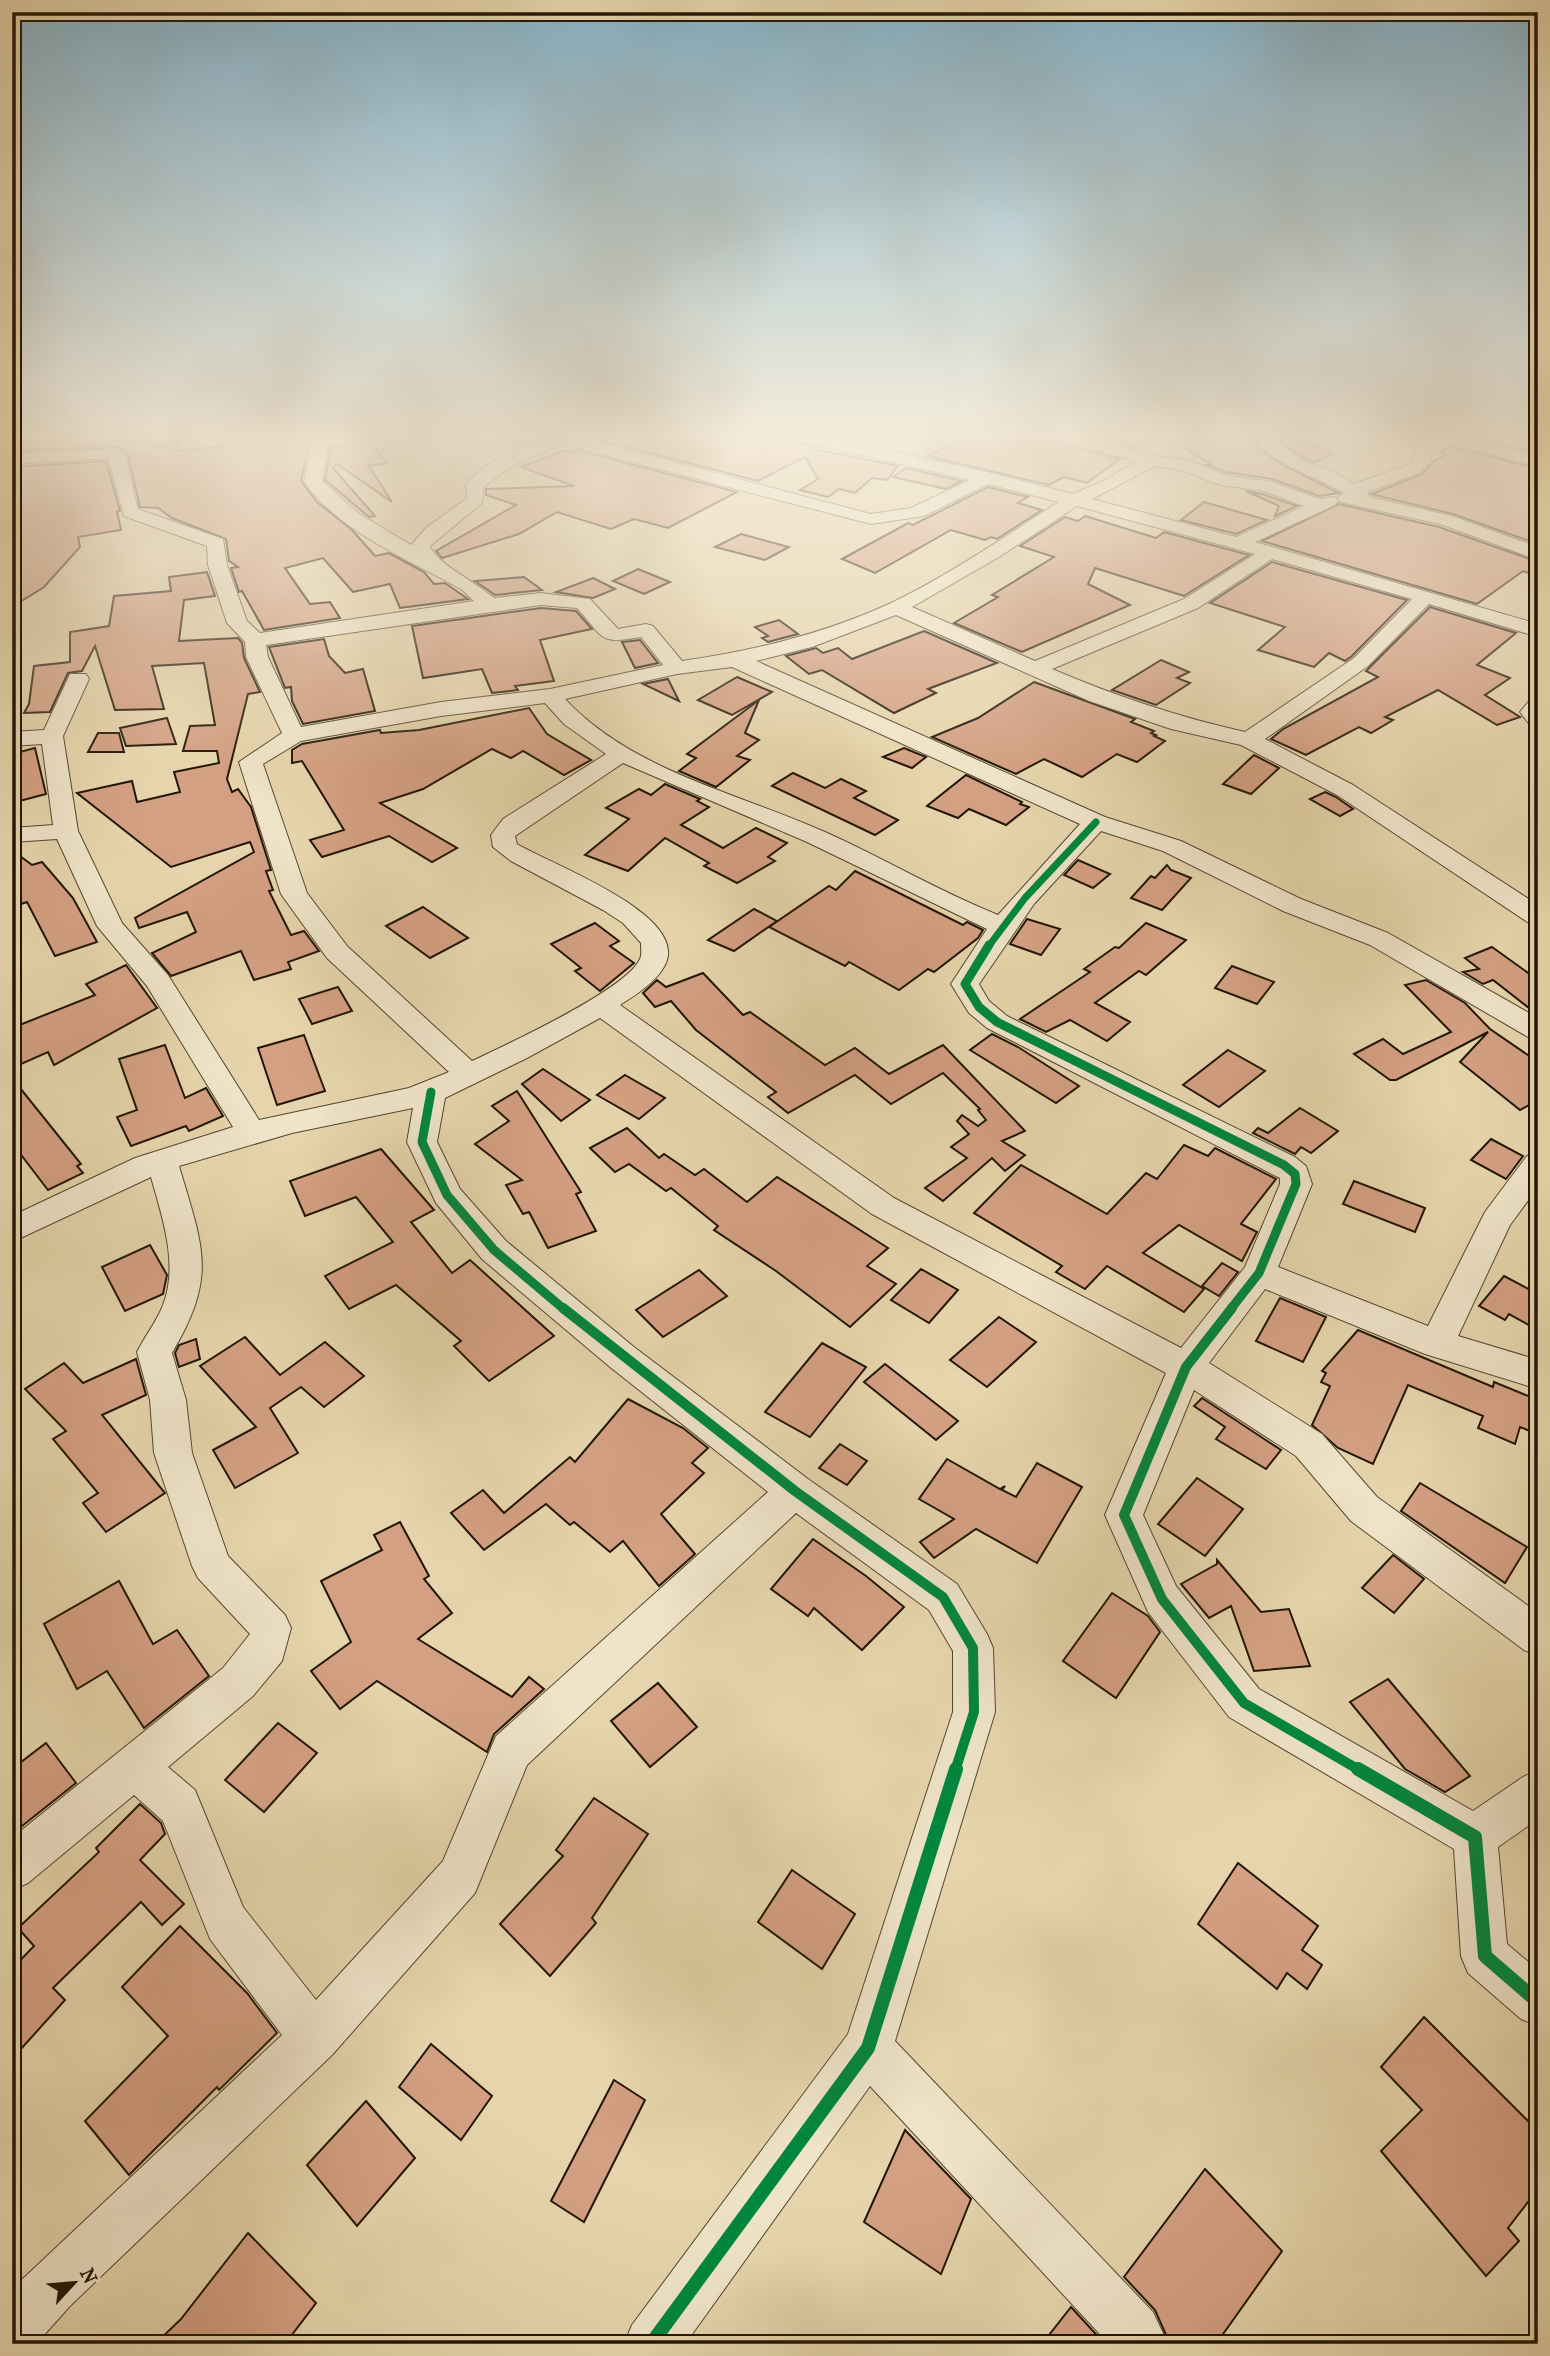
<svg xmlns="http://www.w3.org/2000/svg" width="1550" height="2356" viewBox="0 0 1550 2356" font-family="'IM FELL French Canon',serif">
	<style>
		.building { fill: #d4a083; stroke: #221607; stroke-width: 2 }
		.lines { fill: none; stroke-linecap: round; stroke-linejoin: round }
		.minor-casing { stroke: #534630; stroke-width: 2 }
		.minor { fill: #efe4c9; fill-rule: evenodd }
		.cycleway-far3-casing { stroke: #efe4c9; stroke-width: 10 }
		.cycleway-far2-casing { stroke: #efe4c9; stroke-width: 13 }
		.cycleway-far1-casing { stroke: #efe4c9; stroke-width: 15 }
		.cycleway-casing { stroke: #efe4c9; stroke-width: 18 }
		.cycleway-far3 { stroke: #00873e; stroke-width: 7 }
		.cycleway-far2 { stroke: #00873e; stroke-width: 9 }
		.cycleway-far1 { stroke: #00873e; stroke-width: 10 }
		.cycleway { stroke: #00873e; stroke-width: 14 }
	</style>
	<rect width="100%" height="100%" fill="#e6d5ac"/>
	<filter id="stains"><feTurbulence type="fractalNoise" baseFrequency=".00286" numOctaves="4"/><feColorMatrix values="0 0 0 0 .2 0 0 0 0 .09 0 0 0 0 .02 0 0 0 .5 -.17"/></filter>
	<radialGradient id="worn" r=".72"><stop offset=".6" stop-color="#630" stop-opacity="0"/><stop offset="1" stop-color="#630" stop-opacity=".3"/></radialGradient>
	<g class="building">
		<path d="M116,436L115,442L152,438L153,445L177,443L176,451L221,446L220,436H304L309,445L301,481L317,502L352,530L375,556L389,553L424,572L434,584L445,583L468,599L400,608L390,584L353,592L323,558L285,568L310,604L330,602L340,618L264,630L242,591L239,592L231,568L238,567L229,561L226,539L172,518L158,508L140,507L128,455L120,447L12,451V443Z"/>
		<path d="M599,436H787L799,444L816,447L814,449L898,466L887,480L872,478L855,493L839,489L828,497L800,490L818,479L805,457L758,481L599,440Z"/>
		<path d="M969,436H1056L1060,443L1120,459L1087,483L1064,477L1049,485L927,456Z"/>
		<path d="M1094,436H1153L1136,448Z"/>
		<path d="M1165,436H1248L1258,448L1281,464L1339,493L1319,496L1272,479L1225,472L1207,465L1211,464Z"/>
		<path d="M1273,436H1295L1333,454L1315,462L1303,458Z"/>
		<path d="M1478,436H1538V454L1475,437Z"/>
		<path d="M371,442L387,463L369,466L392,502L337,464L333,468L375,516L369,517L325,480L331,447Z"/>
		<path d="M1453,447L1538,469V544L1453,514L1371,494L1421,475L1434,461L1446,455L1440,453Z"/>
		<path d="M565,450L573,453L577,450L737,492L668,528L634,519L611,529L557,512L519,534L442,558L436,551L516,505L486,495V489L574,486L521,467Z"/>
		<path d="M106,461L120,511L117,512L121,530L78,537L80,547L44,587L12,607V467Z"/>
		<path d="M906,468L962,481L946,489L893,477Z"/>
		<path d="M988,487L1028,497L1018,503L1042,510L997,539L991,537L985,540L951,530L875,573L842,559L908,523L913,525Z"/>
		<path d="M1246,491L1262,494L1297,506L1275,516L1279,506Z"/>
		<path d="M1204,502L1267,520L1236,534L1181,520Z"/>
		<path d="M1339,504L1439,527L1538,562V576L1523,571L1477,604L1262,541Z"/>
		<path d="M1085,516L1156,538L1164,532L1249,555L1184,596L1095,568L1088,584L1130,605L1022,652L954,623L998,597L992,595L1054,557L1020,546L1065,517L1078,521Z"/>
		<path d="M741,534L789,547L765,560L715,547Z"/>
		<path d="M1272,562L1407,600L1352,656L1345,661L1329,653L1314,667L1258,650L1285,627L1210,603Z"/>
		<path d="M638,569L670,582L644,594L613,581Z"/>
		<path d="M207,572L215,596L184,600L179,641L238,638L242,643L244,658L260,692L248,694L227,779L232,792L238,789L251,807L271,870L266,871L273,890L269,891L291,935L304,931L319,951L288,962L291,969L254,980L241,951L171,976L152,953L196,932L187,912L139,928L135,918L254,852L250,842L171,867L77,793L132,781L137,802L180,792L174,772L219,763L217,751H183L190,726L215,725L204,663L152,666L164,709L115,710L95,646L82,671L68,673L50,712L24,713L29,704L34,666L70,662V632L109,626L114,596L171,591L169,577Z"/>
		<path d="M524,577L542,590L495,595L475,581Z"/>
		<path d="M593,578L615,589L593,598L556,592Z"/>
		<path d="M1430,607L1516,633L1477,665L1510,678L1485,695L1520,717L1497,725L1438,690L1385,717L1393,720L1371,733L1359,727L1306,755L1271,739L1283,729L1378,677L1366,671Z"/>
		<path d="M541,608L576,611L592,629L540,640L554,681L515,686L518,690L492,693L482,669L423,678L412,626Z"/>
		<path d="M779,620L798,634L768,642L762,638L768,636L755,627Z"/>
		<path d="M924,631L997,663L928,689L936,693L894,713L822,670L809,674L786,656L816,648L823,653L838,648L852,659Z"/>
		<path d="M324,639L329,656L345,673L363,669L375,711L303,724L292,701L291,687L285,688L269,647Z"/>
		<path d="M640,640L658,663L635,668L622,642Z"/>
		<path d="M1161,660L1189,672L1177,678L1190,683L1156,705L1112,690Z"/>
		<path d="M737,677L772,692L732,715L698,700Z"/>
		<path d="M668,679L679,701L643,684Z"/>
		<path d="M1034,682L1135,719L1131,722L1154,731L1151,733L1156,735L1154,736L1165,741L1137,762L1117,754L1082,777L1044,759L1016,774L932,737L978,718Z"/>
		<path d="M759,700L745,733L759,740L737,756L750,760L716,787L679,771L696,758L687,754Z"/>
		<path d="M529,708L547,734L591,760L564,775L523,751L511,758L492,749L423,789L380,803L457,848L432,862L389,836L322,857L310,840L344,830L302,761L292,763V750L302,744L380,730L381,733L419,730Z"/>
		<path d="M167,718L176,744L126,746L120,728Z"/>
		<path d="M98,733H119L124,752H88Z"/>
		<path d="M35,748L46,794L12,803V754Z"/>
		<path d="M904,748L926,757L912,768L883,757Z"/>
		<path d="M1254,755L1279,768L1251,794L1223,784Z"/>
		<path d="M793,773L825,788L841,779L866,791L854,798L898,820L875,835L772,786Z"/>
		<path d="M966,775L1022,802L1020,804L1029,807L1006,825L969,809L958,818L927,806Z"/>
		<path d="M665,784L700,799L697,801L709,807L681,825L723,848L756,828L787,843L768,857L775,861L737,883L704,866L709,863L665,838L628,871L585,855L629,819L606,808L639,789L651,795Z"/>
		<path d="M1325,792L1336,797L1353,809L1340,816L1310,799Z"/>
		<path d="M12,850L32,865L42,862L73,898L97,942L55,956L27,902L12,907Z"/>
		<path d="M1078,860L1110,874L1093,888L1064,875Z"/>
		<path d="M1167,865L1171,870L1191,878L1162,910L1131,898L1151,876L1155,878Z"/>
		<path d="M855,871L963,925L967,922L983,930L978,938L934,972L928,969L899,990L849,962L845,966L769,927L829,886L836,890Z"/>
		<path d="M423,907L468,938L430,958L386,926Z"/>
		<path d="M754,909L777,921L734,951L708,940Z"/>
		<path d="M1027,919L1060,929L1041,955L1010,944Z"/>
		<path d="M595,923L619,941L610,946L634,963L600,991L575,971L581,968L551,944Z"/>
		<path d="M1146,923L1186,940L1146,975L1139,971L1095,1003L1130,1022L1107,1041L1070,1020L1046,1032L1020,1019L1090,972L1084,969L1115,947L1119,948Z"/>
		<path d="M1492,947L1538,980V1015L1493,980L1483,984L1463,972L1479,969L1465,958Z"/>
		<path d="M126,965L157,1008L54,1065L48,1052L12,1068V1028L95,995L86,984Z"/>
		<path d="M1232,966L1274,982L1257,1004L1215,988Z"/>
		<path d="M703,973L743,1015L750,1012L825,1065L855,1048L889,1074L943,1045L1025,1131L1002,1141L1025,1155L1005,1171L992,1158L943,1201L925,1188L967,1158L951,1147L969,1134L957,1121L962,1115L978,1126L986,1120L978,1110L980,1109L943,1073L891,1104L855,1075L788,1113L768,1097L776,1092L696,1030L671,1001L655,1007L643,993L657,980L666,987Z"/>
		<path d="M1426,980L1465,1003L1490,1029L1538,1062V1100L1520,1110L1460,1062L1488,1032L1396,1080H1390L1354,1054L1383,1039L1403,1054L1451,1032L1405,985Z"/>
		<path d="M338,987L352,1011L312,1024L299,999Z"/>
		<path d="M992,1034L1018,1047L1079,1086L1056,1103L970,1050Z"/>
		<path d="M304,1035L325,1091L277,1105L258,1048Z"/>
		<path d="M165,1045L185,1098L206,1088L223,1116L189,1131L186,1126L131,1146L117,1117L137,1110L119,1059Z"/>
		<path d="M1228,1050L1265,1071L1219,1107L1183,1085Z"/>
		<path d="M543,1069L590,1100L561,1121L522,1084Z"/>
		<path d="M625,1075L665,1098L639,1119L597,1095Z"/>
		<path d="M12,1078L81,1164L77,1166L83,1173L48,1190L12,1143Z"/>
		<path d="M517,1091L581,1192L576,1194L596,1231L548,1248L529,1212L523,1214L506,1185L522,1180L475,1144L509,1121L492,1106Z"/>
		<path d="M1300,1108L1338,1131L1311,1153L1301,1147L1295,1154L1253,1133L1258,1128L1268,1133Z"/>
		<path d="M627,1128L659,1158L664,1154L695,1175L704,1169L747,1202L777,1177L888,1248L867,1266L896,1284L850,1327L776,1271L714,1230L718,1226L671,1188L666,1191L629,1164L615,1172L590,1148Z"/>
		<path d="M1491,1139L1523,1156L1506,1179L1471,1160Z"/>
		<path d="M1184,1145L1208,1156L1215,1148L1276,1179L1241,1224L1257,1232L1242,1261L1179,1225L1143,1253L1204,1289L1184,1312L1107,1266L1085,1289L1056,1272L1062,1266L974,1213L1021,1165L1107,1214L1146,1173L1157,1179Z"/>
		<path d="M381,1149L434,1210L411,1222L452,1273L470,1260L554,1336L489,1381L454,1346L461,1341L396,1285L349,1309L325,1276L393,1242L356,1197L305,1216L290,1181Z"/>
		<path d="M1354,1181L1425,1208L1415,1232L1343,1204Z"/>
		<path d="M150,1245L167,1275L163,1294L125,1311L102,1267Z"/>
		<path d="M1222,1263L1238,1272L1219,1296L1202,1286Z"/>
		<path d="M921,1269L958,1290L929,1323L891,1300Z"/>
		<path d="M699,1270L727,1296L663,1337L636,1310Z"/>
		<path d="M1504,1276L1538,1294V1330L1509,1314L1505,1320L1479,1306Z"/>
		<path d="M1280,1298L1326,1317L1303,1362L1256,1341Z"/>
		<path d="M999,1317L1036,1342L987,1387L950,1360Z"/>
		<path d="M1358,1330L1493,1387L1494,1382L1538,1400V1434L1520,1427L1515,1444L1478,1428L1483,1416L1408,1385L1373,1464L1338,1448L1312,1425L1330,1386L1321,1382L1326,1373L1322,1371Z"/>
		<path d="M245,1337L280,1375L325,1342L364,1376L324,1407L301,1387L270,1408L298,1453L235,1488L213,1450L256,1427L200,1366Z"/>
		<path d="M196,1339L200,1359L179,1367L175,1353L179,1345Z"/>
		<path d="M822,1343L866,1367L810,1437L765,1412Z"/>
		<path d="M136,1359L146,1395L102,1415L165,1493L106,1532L83,1503L98,1493L53,1439L66,1431L25,1389L64,1363L83,1383Z"/>
		<path d="M885,1364L958,1421L936,1440L864,1382Z"/>
		<path d="M1202,1398L1281,1450L1266,1469L1216,1439L1225,1427L1194,1406Z"/>
		<path d="M628,1399L683,1428L708,1448L692,1463L704,1473L661,1514L695,1554L659,1586L623,1541L610,1552L574,1522L570,1525L546,1504L484,1550L451,1513L483,1490L504,1513L570,1457L575,1462Z"/>
		<path d="M840,1444L867,1461L847,1485L819,1468Z"/>
		<path d="M947,1459L1000,1489L1005,1486L1002,1490L1016,1497L1037,1463L1082,1487L1037,1563L976,1529L934,1558L920,1542L954,1519L919,1499Z"/>
		<path d="M1197,1478L1243,1509L1205,1556L1158,1524Z"/>
		<path d="M1420,1483L1527,1547L1505,1583L1401,1511Z"/>
		<path d="M400,1522L429,1576L424,1579L452,1613L418,1639L512,1697L529,1677L544,1689L494,1734L487,1752L377,1681L340,1709L311,1671L351,1642L321,1581L382,1550L374,1535Z"/>
		<path d="M813,1539L866,1576L904,1607L862,1650L814,1608L808,1616L771,1589Z"/>
		<path d="M1393,1555L1424,1579L1394,1613L1362,1588Z"/>
		<path d="M1217,1560L1261,1612L1289,1609L1310,1666L1254,1671L1231,1606L1209,1618L1181,1584L1217,1564Z"/>
		<path d="M119,1581L153,1644L177,1630L209,1676L144,1728L107,1671L77,1689L44,1624Z"/>
		<path d="M1112,1593L1148,1616L1160,1632L1116,1698L1063,1661Z"/>
		<path d="M1388,1679L1470,1776L1445,1792L1405,1769L1350,1702Z"/>
		<path d="M658,1683L697,1727L650,1767L611,1721Z"/>
		<path d="M278,1723L317,1753L264,1812L225,1780Z"/>
		<path d="M46,1743L76,1783L12,1834V1769Z"/>
		<path d="M594,1798L648,1834L592,1918L596,1923L550,1976L500,1924L563,1856L556,1850Z"/>
		<path d="M140,1804L161,1823L165,1834L140,1860L184,1904L162,1925L141,1902L53,1988L65,2000L12,2059V1969L34,1946L18,1928L99,1852L96,1848Z"/>
		<path d="M1238,1863L1318,1926L1302,1950L1322,1965L1307,1989L1287,1973L1277,1989L1198,1924Z"/>
		<path d="M792,1870L855,1914L822,1969L758,1922Z"/>
		<path d="M180,1926L247,1993L277,2033L219,2090L217,2087L129,2175L85,2121L168,2036L122,1987Z"/>
		<path d="M1424,2017L1538,2131V2189L1508,2228L1519,2241L1486,2276L1381,2151L1422,2110L1381,2067Z"/>
		<path d="M431,2044L492,2096L461,2140L399,2087Z"/>
		<path d="M614,2080L645,2100L584,2222L551,2201Z"/>
		<path d="M366,2101L415,2158L357,2226L307,2165Z"/>
		<path d="M905,2130L971,2199L941,2274L864,2222Z"/>
		<path d="M1205,2169L1282,2251L1216,2344H1170L1155,2310L1124,2277Z"/>
		<path d="M248,2233L316,2303L285,2344H155L181,2319Z"/>
		<path d="M1071,2307L1105,2344H1042Z"/>
	</g>
	<g class="lines">
		<defs>
			<g id="minor">
				<path d="M314,436H330L322,481L358,513L411,545L426,528L467,498L466,485C489,456 540,436 575,436L871,514L911,508L970,480L800,441L792,436H822L987,472L1073,494L1107,479L1136,461L1061,440L1059,436H1085L1155,456L1191,461L1224,475L1272,482L1319,499L1335,497L1338,501L1335,505L1255,542L1538,624V637L1429,604L1368,666L1265,739L1353,785L1538,905V925L1529,923L1337,795L1241,745L1171,729L1089,701L896,615L812,647L756,661L1105,817L1181,841L1301,899L1388,933L1538,1018V1039L1528,1037L1370,945L1283,911L1163,851L1101,831L1034,904L979,984L989,1001L1007,1016L1295,1157L1306,1166L1312,1184L1278,1267L1428,1326L1485,1212L1527,1156L1538,1153V1187L1510,1225L1458,1336L1538,1360V1389L1425,1354L1265,1289L1209,1363L1322,1434L1377,1497L1538,1613V1656L1524,1650L1351,1521L1296,1456L1194,1390L1143,1515L1176,1586L1259,1689L1473,1811L1523,1777L1538,1770V1819L1498,1847L1507,1944L1538,1970V2026L1521,2019L1468,1973L1461,1956L1454,1849L1229,1717L1148,1612L1105,1515L1166,1373L872,1214L600,1018L527,1058L445,1098L437,1142L460,1189L506,1241L634,1347L808,1479L957,1584L987,1634L993,1648L995,1712L895,2041L1153,2312L1168,2344H1109L870,2086L685,2344H624L632,2325L848,2034L953,1712V1651L929,1610L796,1513L527,1765L475,1893L332,2055L70,2306L36,2344H12V2289L282,2035L210,1939L163,1821L134,1795L28,1883L12,1890V1838L223,1668L250,1634L198,1578L192,1566L154,1453L150,1400L137,1352C145,1336 157,1321 163,1305C179,1264 162,1217 151,1177L12,1242V1216L135,1158L233,1127L147,986L97,926L57,839L12,842V828L53,825L42,744L12,746V732L44,730L70,674H86L89,679L63,736L78,831L122,923L168,975L259,1120L409,1088L449,1072L327,958L281,894L239,762L282,733L246,657L245,642L227,623L208,565L207,546L124,516L108,458L12,464V454L118,449L125,456L138,509L223,539L227,565L247,621L260,633L474,601L461,589C408,559 341,533 304,482ZM563,444L871,524L924,516L988,484L1059,502C1004,537 948,576 889,604C823,634 753,651 682,661L653,626L646,624L618,629L590,599L541,593L494,598C476,582 437,564 430,546L482,503L484,486L515,464ZM1155,466L1181,470L1220,485L1263,491L1304,506L1236,537L1092,499ZM1077,506L1255,554L1184,599L1035,661L912,607L999,557ZM1272,559L1412,599L1354,658L1245,732C1178,717 1115,696 1052,669L1198,608ZM541,605L577,608C604,638 599,645 641,637L663,665L550,689L441,702L301,727L268,657L266,645ZM732,667L1080,824L998,915C938,891 883,858 825,832C738,793 632,771 565,699L677,674ZM545,703L564,724L606,754L503,819L491,835L493,847L511,861L603,910L623,923L641,943C641,948 642,955 640,959C626,990 506,1045 472,1061L347,946L307,893L263,764L301,741L441,716ZM623,763L807,842L987,929L951,984L969,1013L987,1028L1280,1178V1184L1245,1267L1181,1348L894,1198L620,1005C636,995 666,976 668,955C673,909 551,864 517,844L515,836ZM413,1108L407,1142L436,1203L482,1259L610,1367L768,1492L496,1736L443,1861L316,2000L243,1907L195,1790L168,1767L253,1696L282,1661L291,1628L285,1615L228,1556L192,1453L186,1400L172,1353C218,1275 203,1248 179,1166L292,1133Z"/>
				<path d="M1251,436H1269L1302,460L1332,471L1354,484L1408,465L1413,461L1415,449L1436,439L1434,436H1460L1538,457V467L1453,444L1430,455L1431,462L1420,473L1367,492L1370,497L1452,516L1538,547V560L1440,524L1340,502L1337,498L1344,493C1314,475 1273,465 1251,436Z"/>
				<path d="M1538,698V727L1530,725L1520,712L1530,700Z"/>
			</g>
		</defs>
		<use href="#minor" class="minor-casing"/>
		<use href="#minor" class="minor"/>
		<defs>
			<path id="cycleway-far3" d="M988,947L1025,898L1096,822"/>
			<g id="cycleway-far2">
				<path d="M989,945L965,984L979,1007L997,1022L1284,1165L1295,1174L1296,1184L1259,1273L1230,1310"/>
				<path d="M431,1092L422,1142L447,1195L494,1250L565,1310"/>
			</g>
			<g id="cycleway-far1">
				<path d="M563,1308L795,1491L943,1597L973,1648L974,1712L955,1771"/>
				<path d="M1232,1308L1186,1367L1124,1515L1162,1599L1244,1703L1361,1771"/>
			</g>
			<g id="cycleway">
				<path d="M1358,1769L1475,1837L1485,1956L1538,2002"/>
				<path d="M651,2344L868,2048L956,1769"/>
			</g>
		</defs>
		<use href="#cycleway-far3" class="cycleway-far3-casing"/>
		<use href="#cycleway-far2" class="cycleway-far2-casing"/>
		<use href="#cycleway-far1" class="cycleway-far1-casing"/>
		<use href="#cycleway" class="cycleway-casing"/>
		<use href="#cycleway-far3" class="cycleway-far3"/>
		<use href="#cycleway-far2" class="cycleway-far2"/>
		<use href="#cycleway-far1" class="cycleway-far1"/>
		<use href="#cycleway" class="cycleway"/>
	</g>
	<linearGradient id="sky" x2="0" y2="1"><stop stop-color="#87b6ce"/><stop offset="0.57" stop-color="#f4ecda"/><stop offset="1" stop-color="#f4ecda" stop-opacity="0"/></linearGradient>
	<rect width="1550" height="766" fill="url(#sky)"/>
	<rect width="1550" height="2356" fill="none" stroke="#e6d5ac" stroke-width="42"/>
	<rect x="14" y="14" width="1522" height="2328" fill="none" stroke="#221607" stroke-width="3.5"/>
	<rect x="21" y="21" width="1508" height="2314" fill="none" stroke="#221607" stroke-width="2"/>
	<g transform="translate(74 2283) rotate(64)" stroke="#efe4c9" stroke-width="5" paint-order="stroke">
	<path d="M0-5L12 26L0 18L-12 26Z" fill="#221607"/>
	<text y="-10" font-size="19" font-weight="bold" text-anchor="middle" fill="#221607">N</text>
	</g>
	<rect width="100%" height="100%" filter="url(#stains)"/>
	<rect width="100%" height="100%" fill="url(#worn)"/>
</svg>
